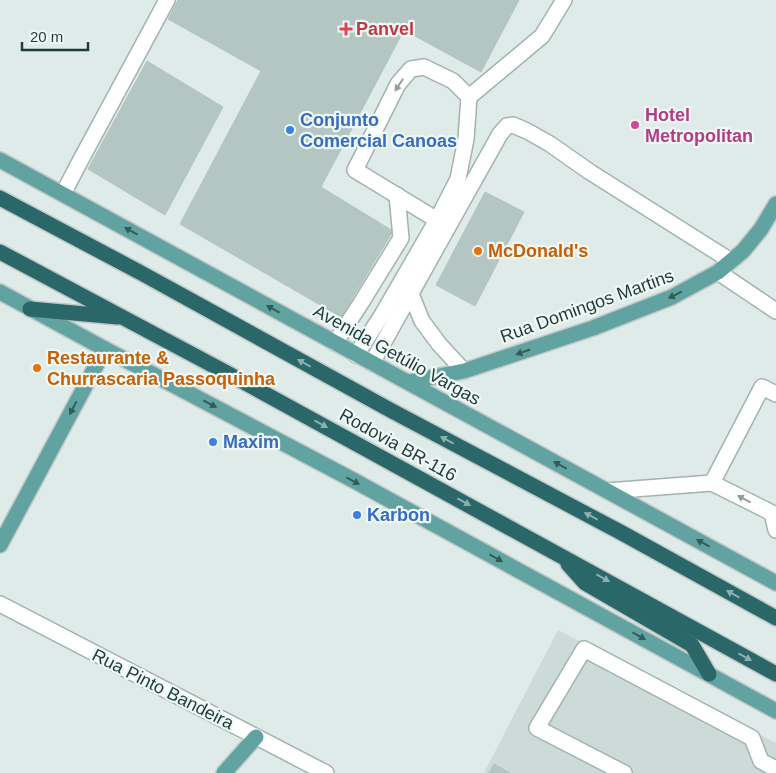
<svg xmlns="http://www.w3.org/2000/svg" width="776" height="773" viewBox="0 0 776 773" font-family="Arial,sans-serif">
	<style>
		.built { fill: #cddbd8 }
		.building { fill: #b4c6c2; stroke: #b1c5c1 }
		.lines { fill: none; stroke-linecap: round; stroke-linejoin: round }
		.minor-casing { stroke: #a2b3b0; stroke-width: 18 }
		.major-casing { stroke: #c0c8c8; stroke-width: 18 }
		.highway-casing { stroke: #c0c8c8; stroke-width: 18 }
		.minor { stroke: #fff; stroke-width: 15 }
		.major { stroke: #61a3a1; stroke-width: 15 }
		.highway { stroke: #2a6769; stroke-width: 15 }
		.oneway { fill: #8f9e9c }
		.oneway2 { fill: #335b59 }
		.oneway3 { fill: #8cb0af }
		.health-dot { fill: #e0444e; stroke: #eff8f5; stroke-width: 2 }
		.hotel-dot { fill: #d1479c; stroke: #eff8f5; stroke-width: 2 }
		.shop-dot { fill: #3f7fe0; stroke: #eff8f5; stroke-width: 2 }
		.food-dot { fill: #e8710a; stroke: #eff8f5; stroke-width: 2 }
		.labels { text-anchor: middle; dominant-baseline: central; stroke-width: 4.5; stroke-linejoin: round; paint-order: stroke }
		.health-label { font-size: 18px; font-weight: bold; fill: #be3a42; stroke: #eff8f5; text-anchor: start }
		.hotel-label { font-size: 18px; font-weight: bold; fill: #b23c85; stroke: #eff8f5; text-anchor: start }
		.shop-label { font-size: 18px; font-weight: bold; fill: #366cbe; stroke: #eff8f5; text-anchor: start }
		.food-label { font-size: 18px; font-weight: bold; fill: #c56008; stroke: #eff8f5; text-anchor: start }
		.street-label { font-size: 18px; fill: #1f3c3a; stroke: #eff8f5 }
	</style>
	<rect width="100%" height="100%" fill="#dfebe8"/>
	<path class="built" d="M558,630L776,743V773H484Z"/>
	<g class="building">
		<path d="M178,0H519L481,72L404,30L321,187L393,231L341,317L180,224L261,71L168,19Z"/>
		<path d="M147,61L223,107L165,215L88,169Z"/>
		<path d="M485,192L524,212L475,306L436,285Z"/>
		<path d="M494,764L510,773H489Z"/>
	</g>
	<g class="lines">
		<defs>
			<g id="minor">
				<path d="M469,97L542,36L564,0"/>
				<path d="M63,194L78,165L167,0"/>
				<path d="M718,272L776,311"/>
				<path d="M411,294L422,321L439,344L464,371"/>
				<path d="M335,343L361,303L401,238L397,195"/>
				<path d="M356,355L382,315L437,220L458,179L466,139L469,97L453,81L424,67L411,69L398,84L355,170L437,220"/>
				<path d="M372,363L500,134L507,126L513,125L527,131L550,144L590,172L731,261"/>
				<path d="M712,483L762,387L776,394"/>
				<path d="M607,491L712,483L772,513L776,530"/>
				<path d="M0,604L326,773"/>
				<path d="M624,773L537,728L584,649L752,738L761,761L776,769"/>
			</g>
			<g id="major">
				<path d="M0,160L776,583"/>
				<path d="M0,292L105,349L351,479L776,711"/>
				<path d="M409,382L464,371L593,328L672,297L718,272L743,251L761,229L776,204"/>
				<path d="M0,545L105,349"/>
				<path d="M224,773L256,737"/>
			</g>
			<g id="highway">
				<path d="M0,198L143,274L392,411L622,533L776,618"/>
				<path d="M0,252L229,374L776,674"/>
				<path d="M30,309L118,317"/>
				<path d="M568,564L585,583L692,645L709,674"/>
			</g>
		</defs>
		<use href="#minor" class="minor-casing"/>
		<use href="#major" class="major-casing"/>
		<use href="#highway" class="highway-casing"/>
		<use href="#minor" class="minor"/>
		<use href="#major" class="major"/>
		<use href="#highway" class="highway"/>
	</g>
	<defs><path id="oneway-solid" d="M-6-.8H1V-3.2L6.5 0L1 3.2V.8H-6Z" transform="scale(1.25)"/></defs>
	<g class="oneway">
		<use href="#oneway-solid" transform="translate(399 85) rotate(123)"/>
		<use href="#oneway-solid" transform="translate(744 499) rotate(-153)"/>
	</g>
	<g class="oneway2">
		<use href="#oneway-solid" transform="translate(131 231) rotate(-151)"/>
		<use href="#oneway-solid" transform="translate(675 295) rotate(154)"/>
		<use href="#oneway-solid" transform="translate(273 309) rotate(-151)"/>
		<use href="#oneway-solid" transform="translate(523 352) rotate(161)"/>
		<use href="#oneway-solid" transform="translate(210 404) rotate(28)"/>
		<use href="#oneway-solid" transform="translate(73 408) rotate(118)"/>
		<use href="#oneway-solid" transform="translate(560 465) rotate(-151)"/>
		<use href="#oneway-solid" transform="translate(353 481) rotate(28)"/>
		<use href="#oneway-solid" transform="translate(703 543) rotate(-151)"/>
		<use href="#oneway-solid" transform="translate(496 558) rotate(29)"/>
		<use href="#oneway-solid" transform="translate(639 636) rotate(29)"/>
	</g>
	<g class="oneway3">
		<use href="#oneway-solid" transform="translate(304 363) rotate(-151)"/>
		<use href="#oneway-solid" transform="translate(321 424) rotate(29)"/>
		<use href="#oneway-solid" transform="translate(447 440) rotate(-152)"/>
		<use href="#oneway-solid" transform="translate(464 502) rotate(29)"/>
		<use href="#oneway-solid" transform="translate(591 516) rotate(-152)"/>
		<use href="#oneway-solid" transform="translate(603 578) rotate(29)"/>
		<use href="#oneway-solid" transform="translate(733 594) rotate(-151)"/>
		<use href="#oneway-solid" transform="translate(745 657) rotate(29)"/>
	</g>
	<path class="health-dot" d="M343.5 21.5h5v5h5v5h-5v5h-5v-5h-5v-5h5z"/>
	<circle class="hotel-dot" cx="635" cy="125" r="5"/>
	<g class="shop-dot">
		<circle cx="290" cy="130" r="5"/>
		<circle cx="213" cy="442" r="5"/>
		<circle cx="357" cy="515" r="5"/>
	</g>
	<g class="food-dot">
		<circle cx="478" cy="251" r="5"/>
		<circle cx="37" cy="368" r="5"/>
	</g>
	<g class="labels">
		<g class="health-label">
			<text x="356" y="29">Panvel</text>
		</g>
		<g class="hotel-label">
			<text x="645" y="115">Hotel<tspan x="645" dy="21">Metropolitan</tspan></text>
		</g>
		<g class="shop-label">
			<text x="300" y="120">Conjunto<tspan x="300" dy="21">Comercial Canoas</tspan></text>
			<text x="223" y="442">Maxim</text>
			<text x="367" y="515">Karbon</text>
		</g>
		<g class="food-label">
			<text x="488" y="251">McDonald's</text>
			<text x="47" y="358">Restaurante &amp;<tspan x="47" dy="21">Churrascaria Passoquinha</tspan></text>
		</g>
		<g class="street-label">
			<text transform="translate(587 306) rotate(-20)">Rua Domingos Martins</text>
			<text transform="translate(397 355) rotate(29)">Avenida Getúlio Vargas</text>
			<text transform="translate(398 445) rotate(29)">Rodovia BR-116</text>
			<text transform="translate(163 689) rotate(27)">Rua Pinto Bandeira</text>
		</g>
	</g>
	<path d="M22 42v8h66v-8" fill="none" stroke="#1f3c3a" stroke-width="2.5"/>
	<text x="30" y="42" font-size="15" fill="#1f3c3a" stroke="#eff8f5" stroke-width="4" paint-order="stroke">20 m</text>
</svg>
